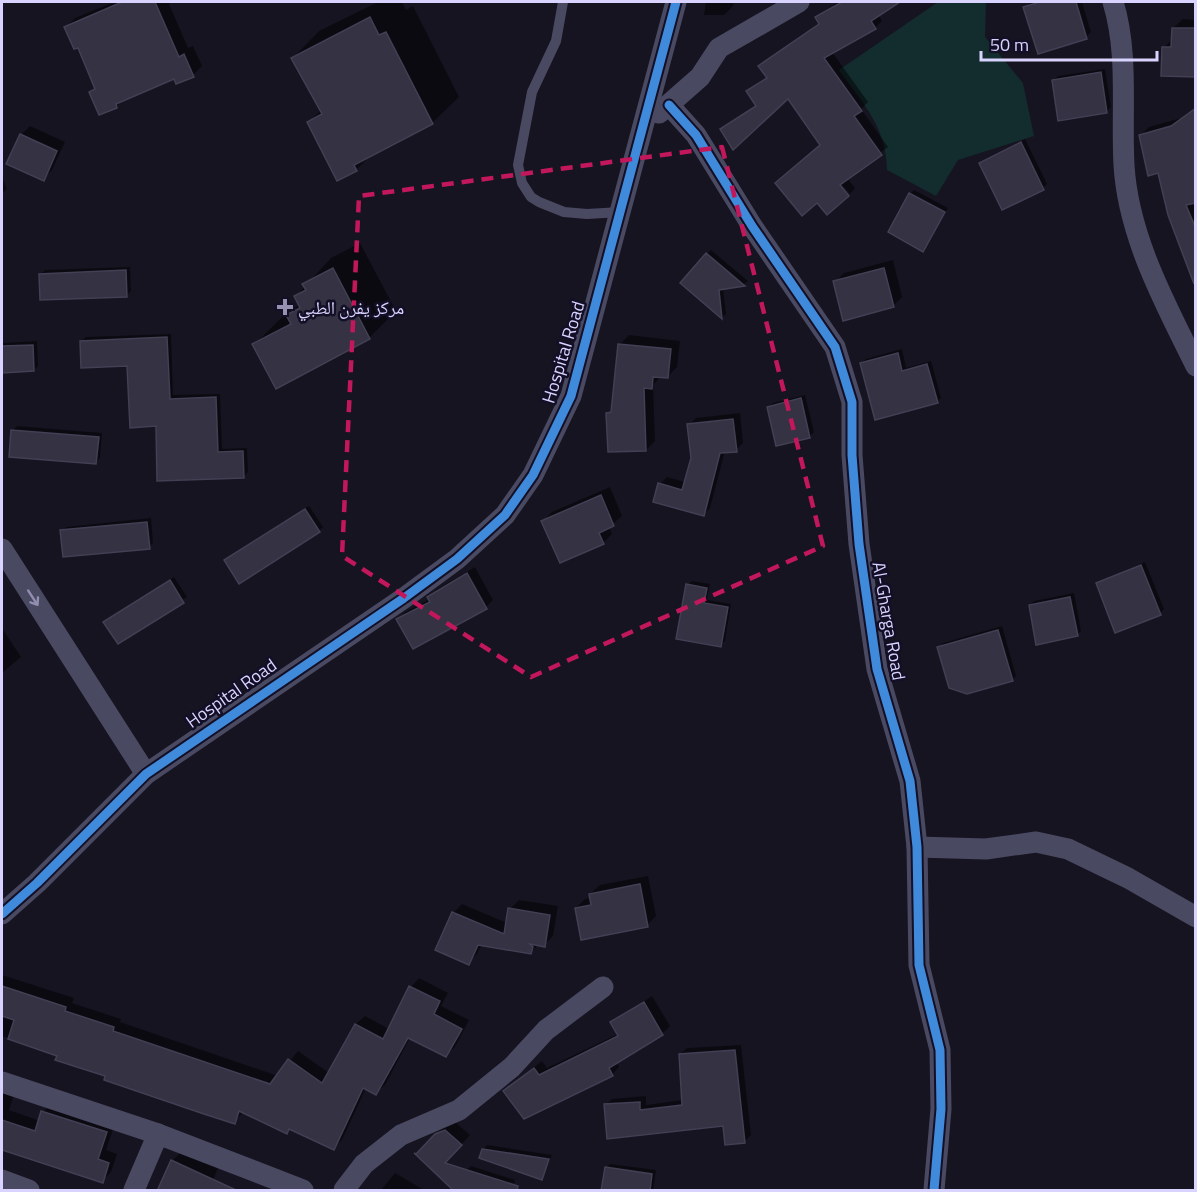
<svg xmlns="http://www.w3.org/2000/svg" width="1197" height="1192" viewBox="0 0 1197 1192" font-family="'Titillium Web','Noto Naskh Arabic',sans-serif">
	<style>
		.green { fill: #132c2d }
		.shadow { fill: #0007 }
		.building { fill: #343243; stroke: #433f54; stroke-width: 1.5 }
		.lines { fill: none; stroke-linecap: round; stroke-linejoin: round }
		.lane { stroke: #4a4962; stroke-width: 10 }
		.street { stroke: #4a4962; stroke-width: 21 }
		.cycleway-casing { stroke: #130f26; stroke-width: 13 }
		.cycleway { stroke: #408adc; stroke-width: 9 }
		.oneway { stroke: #928eb0 }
		.marked { fill: none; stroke: #c2185b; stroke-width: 4.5; stroke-dasharray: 12 8; stroke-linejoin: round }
		.poi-dot { fill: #9591b1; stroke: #130f26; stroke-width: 2 }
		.labels { text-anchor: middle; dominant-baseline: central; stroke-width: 5; stroke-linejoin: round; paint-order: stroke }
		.poi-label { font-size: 18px; fill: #d9d4ff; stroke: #130f26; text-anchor: start }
		.street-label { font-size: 18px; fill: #d9d4ff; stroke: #130f26 }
	</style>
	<rect width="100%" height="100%" fill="#161421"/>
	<path class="green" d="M938,2H986L985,37L1023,83L1034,136L958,160L936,196L887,170C886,126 863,104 839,70Z"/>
	<g class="shadow">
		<path d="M114,2H171L169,4L188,48L193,46L202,66L193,75L175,77L125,98L117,106L100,113L91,92L96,87L78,46L66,27L75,18Z"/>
		<path d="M378,2H402L406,10L413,6L459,97L432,123L372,154L356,170L309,122L321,110L293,58L319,31Z"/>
		<path d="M706,2H734L733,6L724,15H704Z"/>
		<path d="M838,2H898L878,14L882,21L875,28L832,52L868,102L861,109L888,147L847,178L855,188L850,194L836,178L821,144L788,97L722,129L757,104L748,91L768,77L760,66L820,23L817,17Z"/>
		<path d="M1032,2H1082L1091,32L1086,37L1039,52L1025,7Z"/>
		<path d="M1183,19L1196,20V75L1164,48L1173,38V28Z"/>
		<path d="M1105,69L1111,107L1107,111L1054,80L1058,76Z"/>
		<path d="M1189,112L1196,118V247L1183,252L1159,171L1141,135L1149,127L1181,118Z"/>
		<path d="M30,126L65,142L52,170L43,179L21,135Z"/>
		<path d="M1025,139L1047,184L1043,188L981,163Z"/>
		<path d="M2,176L7,189L2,193Z"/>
		<path d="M914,190L948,208L923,250L910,194Z"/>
		<path d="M360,243L396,311L369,338L276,387L254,345L281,318L300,304L296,296L331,258Z"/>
		<path d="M711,250L748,281L744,284L723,288L726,314L722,317L682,283Z"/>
		<path d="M893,260L902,297L893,306L835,282L844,273Z"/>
		<path d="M130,267L131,291L127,295L40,274L45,270Z"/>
		<path d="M171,334L173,395L220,394L222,449L247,448L248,472L244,476L157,425L129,364L82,341L86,337Z"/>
		<path d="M629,335L680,341L677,367L668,376H661L653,385L655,441L646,450L608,413L613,408L620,344Z"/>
		<path d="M37,341L38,366L34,370L2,371V343Z"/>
		<path d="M902,349L906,368L931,361L941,398L937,402L861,363L866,359Z"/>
		<path d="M805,395L814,432L810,436L777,444L769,407L773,403Z"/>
		<path d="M740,413L743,443L736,450L725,451L710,508L703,515L660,484L667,477L685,482L692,458L689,425L696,418Z"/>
		<path d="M17,426L102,433L100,458L96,462L13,430Z"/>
		<path d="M610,487L622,516L609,527L612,534L603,543L543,521L552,512Z"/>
		<path d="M309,506L323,527L319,531L230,556Z"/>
		<path d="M151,518L153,543L149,547L62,531L66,527Z"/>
		<path d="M1145,562L1164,609L1160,613L1097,583Z"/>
		<path d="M475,567L493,600L486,607L398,619L405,612L430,599L436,590Z"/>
		<path d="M174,577L187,597L118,642L105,622Z"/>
		<path d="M692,581L710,584L707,600L731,604L725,641L720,645L688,585Z"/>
		<path d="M1074,593L1081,631L1077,635L1030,605L1034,601Z"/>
		<path d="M1002,626L1016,676L1012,680L939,647L943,643Z"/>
		<path d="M2,628L21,657L2,673Z"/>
		<path d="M648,876L656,916L647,925L576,908L585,899L591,898L590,894L600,885Z"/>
		<path d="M519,900L558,906L553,936L544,945L539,944L531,952L482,944L477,954L468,963L453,913L462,904L507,923L510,909Z"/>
		<path d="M2,975L74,998L72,1003L121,1019L120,1022L278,1076L298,1051L329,1073L356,1024L365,1016L389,1029L411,987L419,978L448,993L441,1006L469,1020L455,1047L446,1055L410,1038L385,1085L376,1093L366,1088L342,1140L333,1148L290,1128L286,1132L244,1111L234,1122L59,1055L2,1036Z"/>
		<path d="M652,996L670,1026L662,1034L616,1061L619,1067L612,1075L513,1084L542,1061L547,1068L618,1034L612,1023Z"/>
		<path d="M741,1045L751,1135L745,1141L725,1124L606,1105L612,1099L646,1096V1105L683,1100L680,1054L687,1048Z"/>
		<path d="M2,1080L16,1088L9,1110L40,1121L43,1112L52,1103L115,1123L106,1150L117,1154L111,1172L102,1181L2,1140Z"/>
		<path d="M455,1122L470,1135L445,1163L436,1135L445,1126Z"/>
		<path d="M487,1145L552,1155L542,1178L483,1150Z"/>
		<path d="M181,1152L218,1168L209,1190L172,1161Z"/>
		<path d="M610,1164L656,1170L653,1190H602L606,1168Z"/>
		<path d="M471,1166L515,1180L512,1190L467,1170Z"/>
		<path d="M395,1173L424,1190H381Z"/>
	</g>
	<g class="building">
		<path d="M122,2H155L179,57L184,54L194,77L176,84L174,79L116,104L117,108L99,115L89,92L95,89L78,48L74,49L64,27Z"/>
		<path d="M842,2H900L871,21L876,29L824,58L862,111L854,116L882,155L840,185L849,196L827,215L817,203L802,216L775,183L820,145L788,99L733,150L720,129L756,106L746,91L767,78L758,66L819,24L815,17Z"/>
		<path d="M1040,2H1076L1087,39L1038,54L1023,7Z"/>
		<path d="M370,17L379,35L386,32L433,124L354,165L357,171L337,181L307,122L322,114L291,58Z"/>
		<path d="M1172,28H1196V77L1161,76L1162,47H1171Z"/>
		<path d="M1101,72L1107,113L1058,121L1052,80Z"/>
		<path d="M1196,108V203L1186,205L1196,229L1194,284L1168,215L1158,173L1148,176L1139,135L1171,126Z"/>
		<path d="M20,134L57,151L44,181L6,164Z"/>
		<path d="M1021,142L1044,190L1002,210L979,163Z"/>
		<path d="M909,193L945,212L923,252L888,232Z"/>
		<path d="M706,253L745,286L719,290L722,319L680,283Z"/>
		<path d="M333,268L370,339L276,389L252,344L291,324L286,315L300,308L294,296L306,290L302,284Z"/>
		<path d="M884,268L894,307L843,321L833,281Z"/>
		<path d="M126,270L127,297L40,300L39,274Z"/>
		<path d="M167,337L170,399L216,397L218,452L243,451L244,478L157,481L156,426L130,428L127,366L81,368L80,341Z"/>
		<path d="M618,344L671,349L668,378L653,377L652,389L644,388L646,451L608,452L606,413L611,412Z"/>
		<path d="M33,345L34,371L2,373V346Z"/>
		<path d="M898,353L902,371L927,364L938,403L875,420L860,363Z"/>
		<path d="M801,398L810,438L776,446L767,407Z"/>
		<path d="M733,419L737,452L720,453L704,516L653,502L658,483L682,490L691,458L687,424Z"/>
		<path d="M11,430L99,437L96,464L9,457Z"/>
		<path d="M601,495L614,526L599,533L604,544L560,563L541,521Z"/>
		<path d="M305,509L320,532L239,584L224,560Z"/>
		<path d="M147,522L150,549L63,557L60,530Z"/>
		<path d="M1141,565L1161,615L1115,633L1096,583Z"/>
		<path d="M467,573L487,609L413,649L396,619L430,602L427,597Z"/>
		<path d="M170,580L184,603L118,644L103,622Z"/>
		<path d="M686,584L707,588L704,603L728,607L721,647L676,639Z"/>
		<path d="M1070,597L1078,636L1036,645L1029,605Z"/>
		<path d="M998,630L1013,681L967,694L949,688L937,647Z"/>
		<path d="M640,884L648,927L581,940L575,908L591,905L589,894Z"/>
		<path d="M508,908L550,915L545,947L530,944L533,947L531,954L478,945L469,965L435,950L452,912L504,934Z"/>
		<path d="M2,986L66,1007L65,1011L114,1027L113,1031L270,1084L288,1059L322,1083L355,1024L383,1039L409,986L440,1001L434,1014L462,1029L446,1057L408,1038L376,1095L363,1088L334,1150L289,1129L287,1134L239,1111L235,1124L204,1114L104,1080L105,1076L55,1060L57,1056L8,1039L14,1020L2,1016Z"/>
		<path d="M644,1002L663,1035L609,1068L613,1076L524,1119L503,1091L534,1068L539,1075L618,1036L610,1022Z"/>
		<path d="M735,1050L745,1143L725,1145L723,1126L607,1139L604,1104L640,1102V1110L682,1105L679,1054Z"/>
		<path d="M41,1111L107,1132L98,1159L109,1163L103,1183L2,1150V1120L35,1131Z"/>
		<path d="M445,1130L462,1145L445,1163L518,1186L517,1191H454L414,1153L416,1154L435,1134Z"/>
		<path d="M482,1149L549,1159L542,1180L479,1158Z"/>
		<path d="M171,1160L238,1191H157Z"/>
		<path d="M605,1167L652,1174L650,1191H601Z"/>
	</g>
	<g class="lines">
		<path class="lane" d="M563,2L556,41L532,92L518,165L522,183L531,197L539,202L564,212L587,214L621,212"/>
		<g class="street">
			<path d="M1113,2C1129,54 1121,111 1124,165C1128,236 1165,303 1196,366"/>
			<path d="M669,105L696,135L752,226L835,347L852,402V455L859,544L877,669L910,781L917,847L919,965L940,1050L941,1109L934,1190"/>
			<path d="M659,113L700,77L719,48L799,2"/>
			<path d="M2,549L146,774"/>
			<path d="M917,847L986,849L1036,842L1068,849L1128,878L1196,917"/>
			<path d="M2,914L37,883L146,774L404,598L457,559L505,515L533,475L571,396L676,2"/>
			<path d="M2,1082L158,1134L303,1190"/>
			<path d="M2,1180L29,1190"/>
			<path d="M134,1190L158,1134"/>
			<path d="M344,1190L364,1164L401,1135L459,1110L512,1067L546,1030L603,987"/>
		</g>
		<defs>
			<g id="cycleway">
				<path d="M669,105L696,135L752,226L835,347L852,402V455L859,544L877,669L910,781L917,847L919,965L940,1050L941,1109L934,1190"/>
				<path d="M2,914L37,883L146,774L404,598L457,559L505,515L533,475L571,396L676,2"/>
			</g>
		</defs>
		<use href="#cycleway" class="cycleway-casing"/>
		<use href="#cycleway" class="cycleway"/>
	</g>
	<defs><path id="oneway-shaft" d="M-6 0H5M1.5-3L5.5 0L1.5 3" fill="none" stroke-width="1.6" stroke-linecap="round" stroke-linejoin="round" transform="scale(1.5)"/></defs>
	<use class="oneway" href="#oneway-shaft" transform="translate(33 598) rotate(57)"/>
	<path class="marked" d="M722,147L823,546L531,677L342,556L359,196Z"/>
	<path class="poi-dot" d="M282 298h6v6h6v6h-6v6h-6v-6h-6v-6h6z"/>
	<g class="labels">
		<g class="poi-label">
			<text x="298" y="307">مركز يفرن الطبي</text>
		</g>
		<g class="street-label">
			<text transform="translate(563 352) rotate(-73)">Hospital Road</text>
			<text transform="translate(889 621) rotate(80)">Al-Gharga Road</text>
			<text transform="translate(231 693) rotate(-35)">Hospital Road</text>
		</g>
	</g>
	<rect width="1197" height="1192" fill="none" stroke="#d9d4ff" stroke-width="6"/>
	<path d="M981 51v9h176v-9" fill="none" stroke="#d9d4ff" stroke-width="3"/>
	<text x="990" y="51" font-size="18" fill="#d9d4ff" stroke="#130f26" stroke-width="4.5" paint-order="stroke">50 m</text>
</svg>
